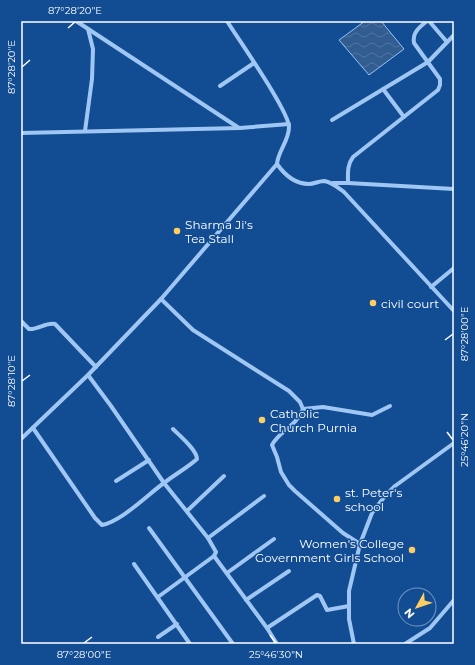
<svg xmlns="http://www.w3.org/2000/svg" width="475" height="665" viewBox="0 0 475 665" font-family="Montserrat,sans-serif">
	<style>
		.water { fill: url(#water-waves); stroke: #92c2f6 }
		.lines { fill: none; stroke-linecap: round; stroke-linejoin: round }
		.street { stroke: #a0c7f3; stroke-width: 4 }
		.ticks { fill: none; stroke: #fff; stroke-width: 1.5 }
		.poi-dot { fill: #ffce62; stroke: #124d94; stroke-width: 1.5 }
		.labels { text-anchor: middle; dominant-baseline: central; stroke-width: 3; stroke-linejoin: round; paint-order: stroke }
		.poi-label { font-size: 12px; fill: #fff; stroke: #124d94; text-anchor: start }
		.neatline { fill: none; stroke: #fff; stroke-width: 1.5 }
		.ticks-label { font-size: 10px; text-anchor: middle; fill: #fff }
	</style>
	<defs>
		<pattern id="water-waves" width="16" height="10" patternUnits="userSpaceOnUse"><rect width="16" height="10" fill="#325d91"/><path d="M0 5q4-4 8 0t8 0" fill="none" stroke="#5175a2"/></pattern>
	</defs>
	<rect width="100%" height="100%" fill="#124d94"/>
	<path class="water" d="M365,21H381L404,49L369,75L339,40Z"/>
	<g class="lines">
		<g class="street">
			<path d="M76,21L239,128"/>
			<path d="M227,21C238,39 289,111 289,127C289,141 278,151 277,164C284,174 295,184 309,184C314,184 319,181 324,181C332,182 338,188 344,192L454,311"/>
			<path d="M429,21L447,42"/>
			<path d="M220,86L254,63"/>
			<path d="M383,89L404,117"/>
			<path d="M332,120L428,62L454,35"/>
			<path d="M85,131L92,79L93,49L88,29"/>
			<path d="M21,133L240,128L289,124"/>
			<path d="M333,183H348L454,189"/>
			<path d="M348,183C348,173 347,165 353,157L438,90L440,85V79L414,43C412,32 420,27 427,21"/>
			<path d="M431,287L454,268"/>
			<path d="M161,299L193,330L289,391L300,402L303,409C296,427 279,431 272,445L277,457L281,472L289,485L295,491L343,533L360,544"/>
			<path d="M21,321L29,329C38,330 46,322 55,324L96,367"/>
			<path d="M88,375L111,406L164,483L208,538L216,552L214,556L158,597"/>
			<path d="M303,409L323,407L372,415L390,406"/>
			<path d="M33,428L95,518L102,525C122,521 147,495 164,483C174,475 187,468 197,459C197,450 180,436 173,429"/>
			<path d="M21,439L88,375L161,299L277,164"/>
			<path d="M116,481L149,460"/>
			<path d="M187,511L224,476"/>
			<path d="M149,528L233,644"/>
			<path d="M208,538L264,496"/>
			<path d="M214,556L267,628L277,644"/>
			<path d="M134,564L190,644"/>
			<path d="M227,573L274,539"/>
			<path d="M246,600L289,571"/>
			<path d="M267,628L317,595L320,596L327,610L349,606"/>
			<path d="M158,637L177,624"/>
			<path d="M354,644L349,619V591L360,544L372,513L385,496L395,486L454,443"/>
			<path d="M405,644L430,628L454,600"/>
		</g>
	</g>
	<path class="ticks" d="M68,28L75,22M22,67L30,60M445,340L453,334M22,381L30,375M447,432L453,440M270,635L276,643M84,643L92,637"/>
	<g class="poi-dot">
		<circle cx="177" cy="231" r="4"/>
		<circle cx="373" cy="303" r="4"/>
		<circle cx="262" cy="420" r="4"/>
		<circle cx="337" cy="499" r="4"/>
		<circle cx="412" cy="550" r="4"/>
	</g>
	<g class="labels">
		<g class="poi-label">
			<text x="185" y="224">Sharma Ji's<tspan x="185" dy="14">Tea Stall</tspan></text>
			<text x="381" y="303">civil court</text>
			<text x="270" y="413">Catholic<tspan x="270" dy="14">Church Purnia</tspan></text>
			<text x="345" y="492">st. Peter's<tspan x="345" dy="14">school</tspan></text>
			<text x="404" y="543" text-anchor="end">Women's College<tspan x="404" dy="14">Government Girls School</tspan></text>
		</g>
	</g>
	<rect width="475" height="665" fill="none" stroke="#124d94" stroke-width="44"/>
	<g transform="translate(417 607) rotate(230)"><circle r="19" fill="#124d94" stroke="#7194bf"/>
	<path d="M0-3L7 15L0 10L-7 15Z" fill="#ffce62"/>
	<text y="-6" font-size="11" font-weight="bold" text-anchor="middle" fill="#ffffff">N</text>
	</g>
	<rect x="22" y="22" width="431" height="621" class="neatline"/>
	<g class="ticks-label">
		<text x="75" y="14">87°28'20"E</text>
		<text transform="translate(11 67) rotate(-90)" y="4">87°28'20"E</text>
		<text transform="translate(464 334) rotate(-90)" y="4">87°28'00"E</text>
		<text transform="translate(11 381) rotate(-90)" y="4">87°28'10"E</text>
		<text transform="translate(464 440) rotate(-90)" y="4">25°46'20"N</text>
		<text x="84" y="658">87°28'00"E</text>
		<text x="276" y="658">25°46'30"N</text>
	</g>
</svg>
